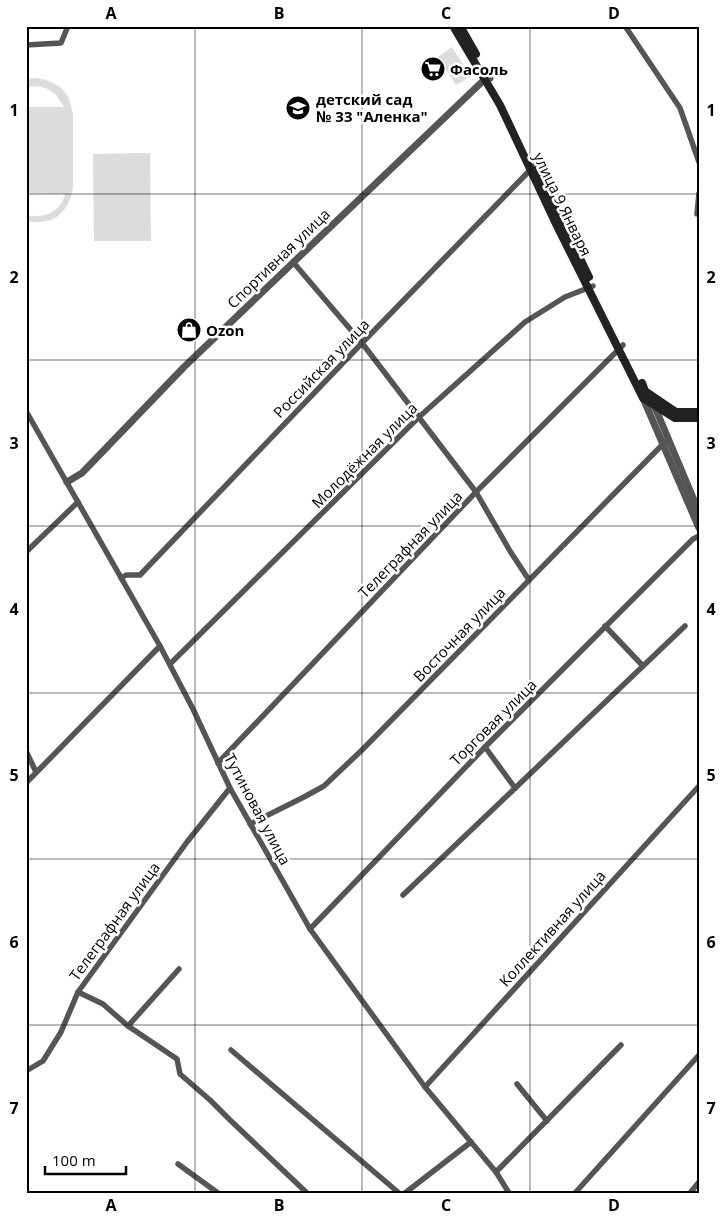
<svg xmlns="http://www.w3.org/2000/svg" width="725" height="1219" viewBox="0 0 725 1219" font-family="'Open Sans',sans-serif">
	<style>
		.green { fill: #dcdcdc }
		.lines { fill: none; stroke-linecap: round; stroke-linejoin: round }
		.minor { stroke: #555; stroke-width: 5.5 }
		.tertiary { stroke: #555; stroke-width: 7 }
		.secondary { stroke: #222; stroke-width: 8 }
		.grid { fill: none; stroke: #000; stroke-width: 1; stroke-opacity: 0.55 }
		.labels { text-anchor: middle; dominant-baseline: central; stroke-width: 5; stroke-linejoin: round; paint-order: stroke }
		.poi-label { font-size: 15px; font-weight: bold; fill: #000; stroke: #fff; text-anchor: start }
		.street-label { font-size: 15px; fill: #000; stroke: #fff }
		.neatline { fill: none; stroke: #000; stroke-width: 2 }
		.grid-label { font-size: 16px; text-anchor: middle; font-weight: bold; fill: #000 }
	</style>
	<rect width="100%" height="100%" fill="#fff"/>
	<g class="green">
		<path d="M452,47L471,76L456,85L438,57Z"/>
		<path d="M36,78C60,82 70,92 73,115V188C68,214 53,226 26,221V215C43,219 61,212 65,194L26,193V107H64C55,91 45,83 26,88V79Z"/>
		<path d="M150,153L151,241H94L93,154Z"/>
	</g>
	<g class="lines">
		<g class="minor">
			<path d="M625,26L680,108L699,162"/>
			<path d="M26,45L61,43L68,26"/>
			<path d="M697,214L699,193"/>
			<path d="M293,262L362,343L476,492L510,551L529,580"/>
			<path d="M26,411L160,646L193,709L230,788L310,929L425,1087L496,1172L509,1193"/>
			<path d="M26,552L78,502"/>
			<path d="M121,578L126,575H140L362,343L535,165"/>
			<path d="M605,626L643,666"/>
			<path d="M170,664L419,417L525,322L565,297L593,286"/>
			<path d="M485,747L515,788"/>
			<path d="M26,751L36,772"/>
			<path d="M218,763L476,492L623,345"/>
			<path d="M26,783L160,646"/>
			<path d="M250,824L304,797L324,786L362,750L665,442"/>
			<path d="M403,895L685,626"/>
			<path d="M310,929L485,747L693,539L699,536"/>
			<path d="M78,992L103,1004L128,1026L177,1059L180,1074L210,1100L229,1119L307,1193"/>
			<path d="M128,1026L179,969"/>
			<path d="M231,1050L399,1193"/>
			<path d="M26,1071L43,1061L61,1032L78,992L187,842L230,788"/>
			<path d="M517,1084L547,1121"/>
			<path d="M425,1087L699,786"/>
			<path d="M178,1164L218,1193"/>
			<path d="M496,1172L621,1045"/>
			<path d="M405,1193L471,1142"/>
			<path d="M575,1193L699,1055"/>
			<path d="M690,1193L699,1182"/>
		</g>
		<g class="tertiary">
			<path d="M643,398L699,528"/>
			<path d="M653,404L657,412L699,512"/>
			<path d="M67,482L82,473L184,367L485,79L490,78"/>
		</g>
		<g class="secondary">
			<path d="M453,26L500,105L557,226L643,398L675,418H699"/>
			<path d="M460,26L476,54"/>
			<path d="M537,170L589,277"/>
			<path d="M642,383L645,391L676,412H699"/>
		</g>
	</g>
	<path class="grid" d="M195,26V1193M362,26V1193M530,26V1193M26,194H699M26,360H699M26,526H699M26,693H699M26,859H699M26,1025H699"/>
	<defs>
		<symbol id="supermarket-disc" viewBox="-11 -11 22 22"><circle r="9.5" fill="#000" stroke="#fff"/><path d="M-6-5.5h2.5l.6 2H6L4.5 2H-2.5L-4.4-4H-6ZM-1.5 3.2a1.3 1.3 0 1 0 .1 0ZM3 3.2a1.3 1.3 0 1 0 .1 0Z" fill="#fff"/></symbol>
		<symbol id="school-disc" viewBox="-11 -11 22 22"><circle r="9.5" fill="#000" stroke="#fff"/><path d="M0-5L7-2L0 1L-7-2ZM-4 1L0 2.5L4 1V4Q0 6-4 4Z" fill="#fff"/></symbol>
		<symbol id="shop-disc" viewBox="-11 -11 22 22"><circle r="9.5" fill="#000" stroke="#fff"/><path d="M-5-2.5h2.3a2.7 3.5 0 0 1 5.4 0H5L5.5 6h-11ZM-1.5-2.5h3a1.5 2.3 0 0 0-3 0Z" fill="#fff"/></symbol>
	</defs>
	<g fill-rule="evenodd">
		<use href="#supermarket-disc" x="419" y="55" width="28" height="28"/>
		<use href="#school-disc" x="284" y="94" width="28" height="28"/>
		<use href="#shop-disc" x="175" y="316" width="28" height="28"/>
	</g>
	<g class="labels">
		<g class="poi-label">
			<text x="450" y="69">Фасоль</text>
			<text x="316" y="99">детский сад<tspan x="316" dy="17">№ 33 "Аленка"</tspan></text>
			<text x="206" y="330">Ozon</text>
		</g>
		<g class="street-label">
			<text transform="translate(563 204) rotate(64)">улица 9 Января</text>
			<text transform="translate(278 258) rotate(-44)">Спортивная улица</text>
			<text transform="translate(321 368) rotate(-46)">Российская улица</text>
			<text transform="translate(364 455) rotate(-45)">Молодёжная улица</text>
			<text transform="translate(410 544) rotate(-46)">Телеграфная улица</text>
			<text transform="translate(459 634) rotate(-46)">Восточная улица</text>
			<text transform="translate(493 722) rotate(-45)">Торговая улица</text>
			<text transform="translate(258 809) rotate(62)">Тутиновая улица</text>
			<text transform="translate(114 921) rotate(-54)">Телеграфная улица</text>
			<text transform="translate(552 928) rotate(-48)">Коллективная улица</text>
		</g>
	</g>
	<rect width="725" height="1219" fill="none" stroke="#ffffff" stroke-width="55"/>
	<path d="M45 1166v8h81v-8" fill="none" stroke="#000000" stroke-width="2.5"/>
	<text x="52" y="1166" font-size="15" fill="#000000" stroke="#ffffff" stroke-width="4" paint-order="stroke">100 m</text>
	<rect x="28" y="28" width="670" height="1164" class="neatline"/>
	<g class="grid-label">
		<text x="111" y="19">A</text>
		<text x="279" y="19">B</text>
		<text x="446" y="19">C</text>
		<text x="614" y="19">D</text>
		<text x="14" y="116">1</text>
		<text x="711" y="116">1</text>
		<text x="14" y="283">2</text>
		<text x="711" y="283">2</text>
		<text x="14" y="449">3</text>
		<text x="711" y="449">3</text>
		<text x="14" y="615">4</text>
		<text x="711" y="615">4</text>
		<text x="14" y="781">5</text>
		<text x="711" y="781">5</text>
		<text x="14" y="948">6</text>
		<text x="711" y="948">6</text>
		<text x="14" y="1114">7</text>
		<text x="711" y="1114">7</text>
		<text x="111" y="1211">A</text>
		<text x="279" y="1211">B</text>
		<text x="446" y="1211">C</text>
		<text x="614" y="1211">D</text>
	</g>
</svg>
